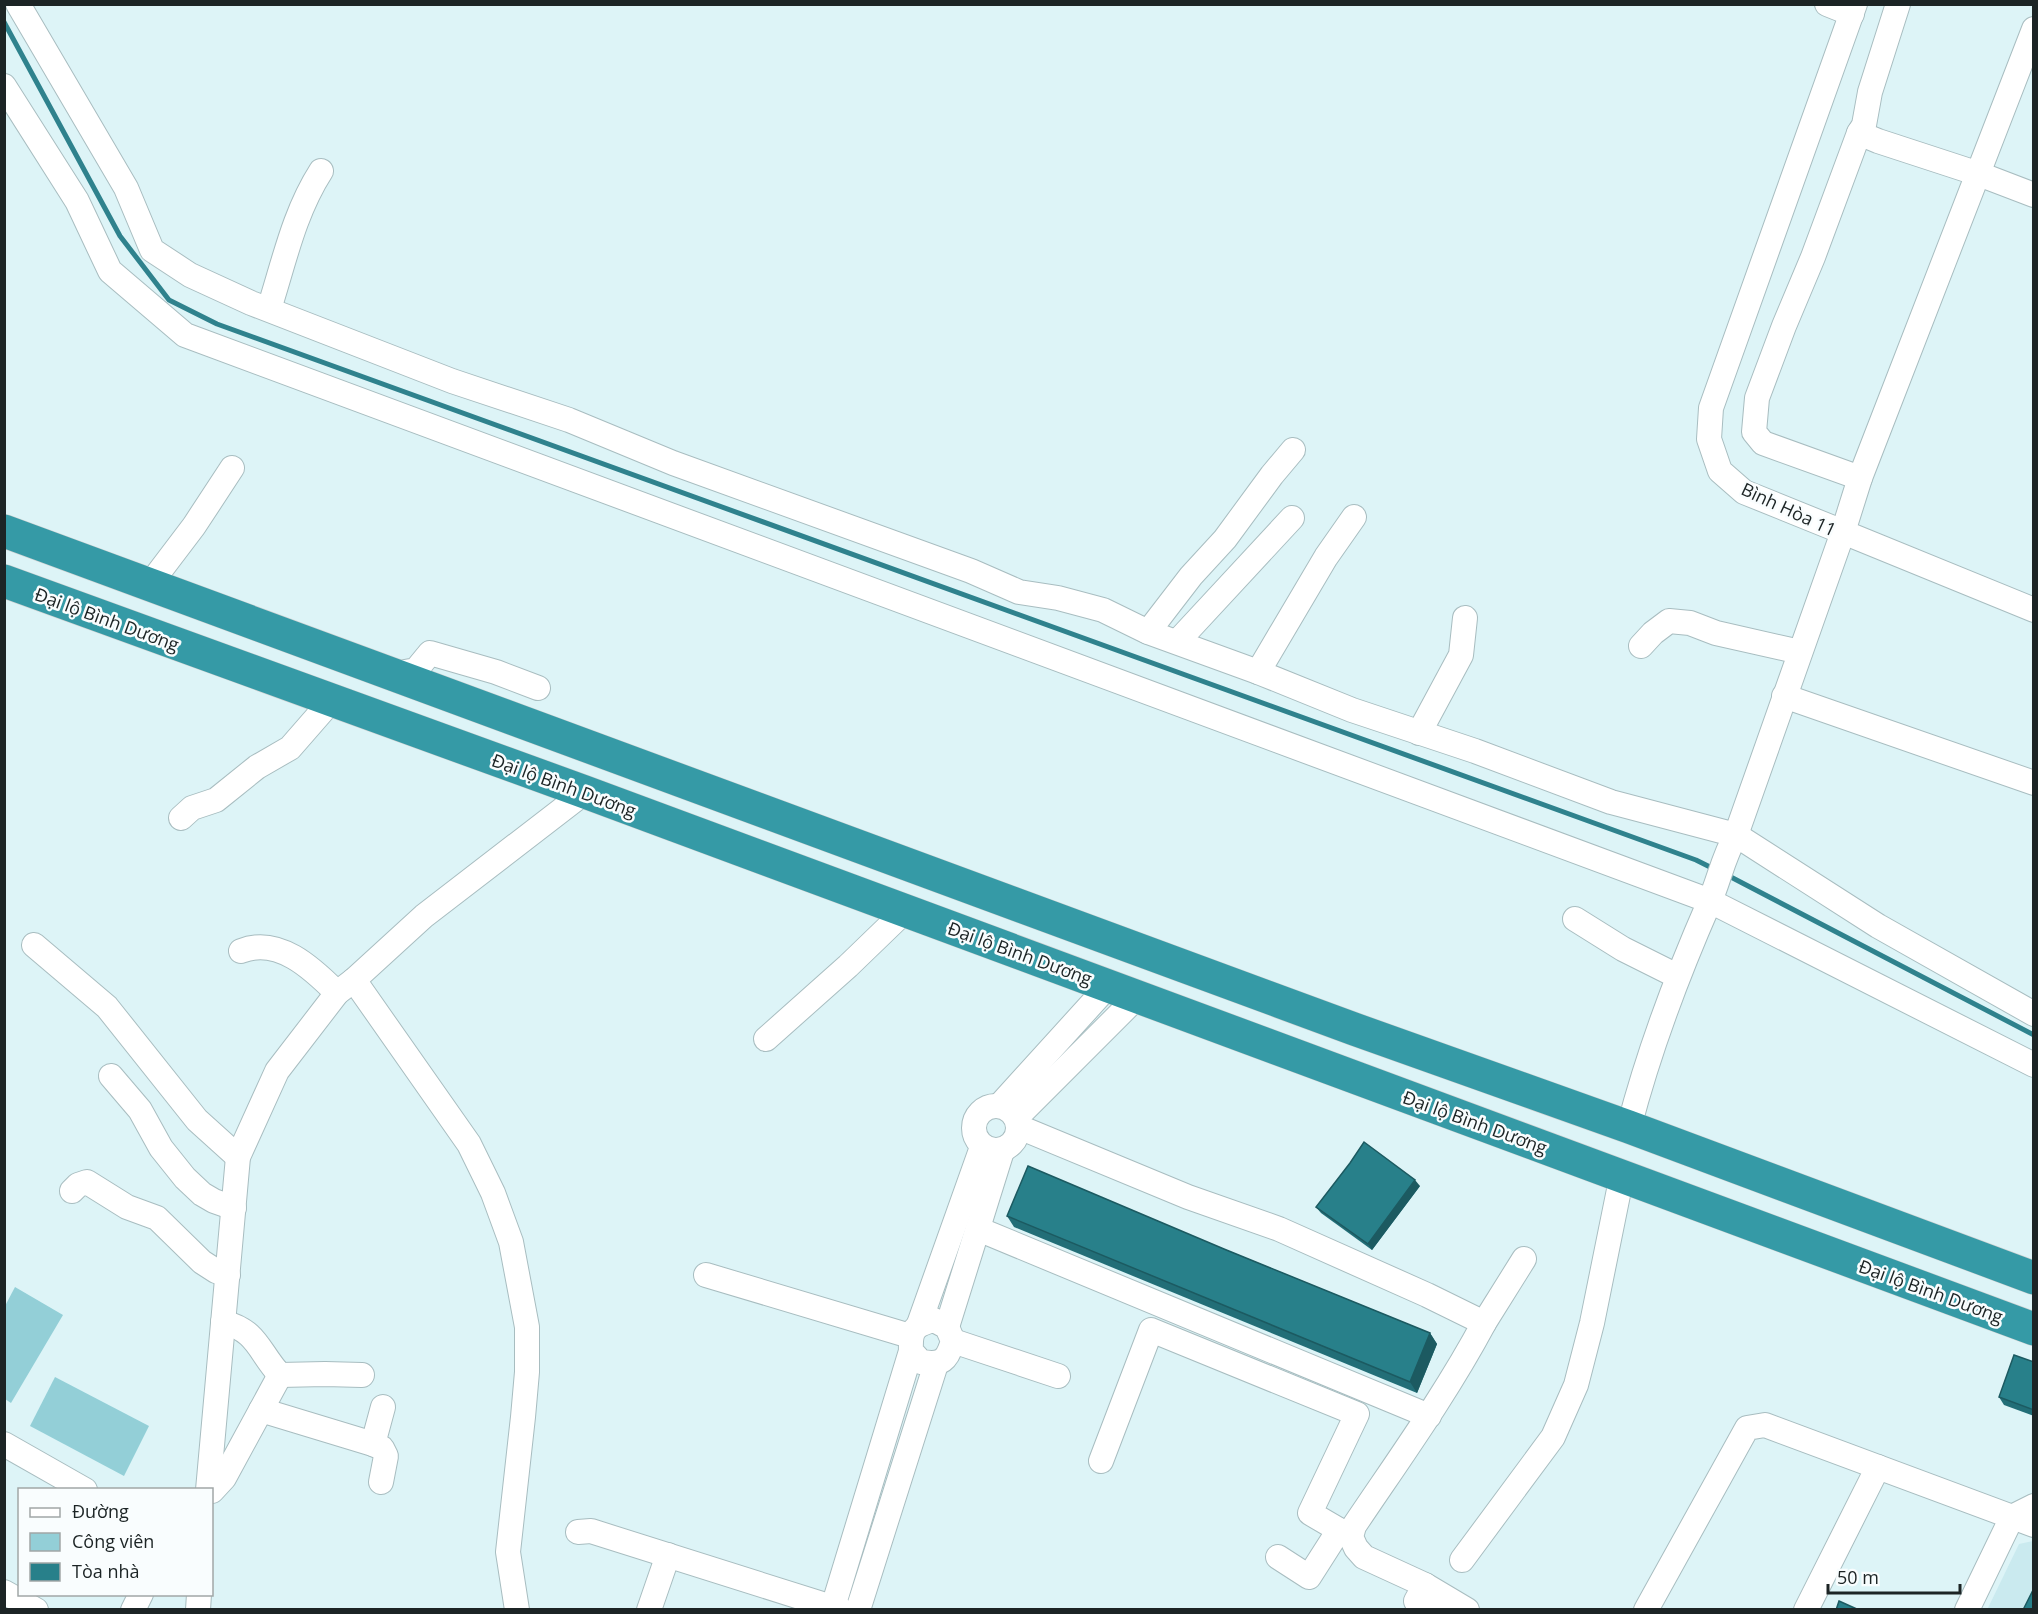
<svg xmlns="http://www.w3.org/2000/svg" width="2038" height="1614" viewBox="0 0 2038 1614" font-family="'Open Sans',sans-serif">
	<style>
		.built { fill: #caeaef }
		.green { fill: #93cfd7 }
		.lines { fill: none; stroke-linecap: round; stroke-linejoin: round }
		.stream { stroke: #2f828d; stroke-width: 5 }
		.minor-casing { stroke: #a8bdc0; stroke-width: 26 }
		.highway-casing { stroke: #d2d3d3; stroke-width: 34 }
		.minor { stroke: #fff; stroke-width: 24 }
		.highway { stroke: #359aa6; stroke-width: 33 }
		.wall { fill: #226e77 }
		.shaded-wall { fill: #1c5a61 }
		.building { fill: #28808a; stroke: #1c5a61; stroke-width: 1.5 }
		.labels { text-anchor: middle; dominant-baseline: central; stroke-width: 5; stroke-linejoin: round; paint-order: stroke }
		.street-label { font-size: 18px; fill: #1c2425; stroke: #f9fdfe }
	</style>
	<rect width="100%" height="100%" fill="#ddf4f7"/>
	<path class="built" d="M2033,1541V1609L1987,1610L2019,1544Z"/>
	<g class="green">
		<path d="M15,1287L63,1315L11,1403L5,1399V1306Z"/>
		<path d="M55,1377L149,1426L124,1476L30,1426Z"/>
	</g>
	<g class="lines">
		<g class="stream">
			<path d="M4,22L120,236L169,300L217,324L1696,860L1716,870"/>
			<path d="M1727,875L2034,1035"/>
		</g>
		<defs>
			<g id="minor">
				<path d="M18,4L126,188L152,250L190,275L251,303L452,381L569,420L673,463L971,571L1019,592L1058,598L1103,610L1148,632L1258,672L1352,710L1475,751L1611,802L1736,835L1878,926L2034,1014"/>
				<path d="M1827,4L1852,14"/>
				<path d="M1898,4L1870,92L1864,125L1859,133L1878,141L1979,174L2034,195"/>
				<path d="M2034,29L1860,478L1843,532L2034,610"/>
				<path d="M4,86L77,201L110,271L185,335L1710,901L2034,1065"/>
				<path d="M1859,133L1813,257L1784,326L1757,398L1754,432L1763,443L1860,478"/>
				<path d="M269,309C284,262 294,213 321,171"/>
				<path d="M150,584L194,526L232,468"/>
				<path d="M1148,632L1191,576L1225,539L1272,475L1293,450"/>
				<path d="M1178,641L1292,518"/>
				<path d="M1641,646L1653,633L1669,621L1690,623L1716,633L1800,652"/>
				<path d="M1258,672L1326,557L1354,517"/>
				<path d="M394,674L416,670L430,653L496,672L538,688"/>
				<path d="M1784,696L2034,783"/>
				<path d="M1419,733L1461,655L1465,618"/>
				<path d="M181,818L192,808L216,800L257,767L290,748L331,701"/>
				<path d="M1575,919L1623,949L1677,976"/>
				<path d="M34,945L107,1007L197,1120L238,1157"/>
				<path d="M241,951C278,936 312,968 337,993"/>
				<path d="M354,980L469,1144L493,1193L511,1242L527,1327V1372L523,1417L508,1552L517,1610"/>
				<path d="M766,1039L848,966L905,911"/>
				<path d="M111,1076L140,1110L161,1148L185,1178L202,1194L214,1201L234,1208"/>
				<path d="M1000,1105L1108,986"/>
				<circle cx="996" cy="1128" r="22"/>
				<path d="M1017,1117L1137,997"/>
				<path d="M1019,1127L1188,1197L1279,1229L1427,1295L1484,1323C1446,1394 1399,1459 1354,1526L1351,1537L1356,1548L1364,1557L1425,1585L1467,1610"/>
				<path d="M1629,1127C1649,1050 1677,976 1709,903C1719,881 1723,857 1736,835L1843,532L1744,492L1720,471L1709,439L1711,408L1855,4"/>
				<path d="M72,1191L78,1185L87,1182L127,1207L157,1218L202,1262L216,1271L228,1275"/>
				<path d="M978,1229L1429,1416"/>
				<path d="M706,1275L910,1336"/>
				<path d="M223,1322C258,1331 258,1351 280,1375L325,1374L362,1375"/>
				<path d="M1484,1323L1524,1259"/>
				<path d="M919,1324L982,1147"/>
				<path d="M947,1327L1002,1151"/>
				<path d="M953,1341L1058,1376"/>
				<path d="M261,1410L373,1444"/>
				<path d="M4,1444L85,1490"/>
				<path d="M1101,1461L1151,1330L1357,1414L1310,1513L1351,1537"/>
				<path d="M381,1482L386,1456L382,1448L373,1444L383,1407"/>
				<path d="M208,1490L238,1157L277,1071L337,993L354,980L424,916L585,792"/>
				<path d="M212,1491L224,1478L280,1375"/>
				<path d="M578,1532L591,1531L841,1610"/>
				<path d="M1278,1557L1309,1577L1339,1530"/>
				<path d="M1462,1560L1553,1437L1576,1385L1592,1323L1622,1175"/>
				<path d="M1425,1585L1416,1601L1430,1610"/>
				<path d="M4,1592L36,1610"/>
				<path d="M833,1607L911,1351C910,1330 914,1325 934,1320L947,1327L953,1341C947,1361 942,1365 921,1362L911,1351"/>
				<path d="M133,1610L141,1594"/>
				<path d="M198,1610L199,1594"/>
				<path d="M649,1610L668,1555"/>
				<path d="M858,1610L936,1364"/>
				<path d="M1646,1610L1747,1428L1765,1425L2034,1525"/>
				<path d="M1806,1610L1878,1467"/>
				<path d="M1967,1610L2012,1517L2034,1506"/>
			</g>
			<g id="highway">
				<path d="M4,531L1354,1029L1629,1127L2034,1278"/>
				<path d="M4,581L585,792L2034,1329"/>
			</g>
		</defs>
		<use href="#minor" class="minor-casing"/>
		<use href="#highway" class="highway-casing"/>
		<use href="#minor" class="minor"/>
		<use href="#highway" class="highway"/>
	</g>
	<g class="wall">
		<path d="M1420,1186L1372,1250L1321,1213L1316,1207Z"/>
		<path d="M1007,1216L1224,1249L1430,1333L1437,1344L1417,1393L1014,1227Z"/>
		<path d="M2034,1362V1416L2004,1405L1999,1397Z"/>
	</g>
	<g class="shaded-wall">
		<path d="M1415,1180L1420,1186L1372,1250L1368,1244Z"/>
		<path d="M1430,1333L1437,1344L1417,1393L1410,1382Z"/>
	</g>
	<g class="building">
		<path d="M1364,1142L1415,1180L1368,1244L1316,1207L1350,1163Z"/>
		<path d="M1028,1166L1224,1249L1430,1333L1410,1382L1007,1216Z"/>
		<path d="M2014,1355L2034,1362V1410L1999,1397Z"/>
		<path d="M2034,1588V1610H2023Z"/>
		<path d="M1839,1601L1859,1610H1836Z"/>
	</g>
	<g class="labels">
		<g class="street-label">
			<text transform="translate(1789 509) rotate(25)">Bình Hòa 11</text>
			<text transform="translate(107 619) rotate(20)">Đại lộ Bình Dương</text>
			<text transform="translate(564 785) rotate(20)">Đại lộ Bình Dương</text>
			<text transform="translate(1020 953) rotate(20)">Đại lộ Bình Dương</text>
			<text transform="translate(1475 1122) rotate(20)">Đại lộ Bình Dương</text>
			<text transform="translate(1931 1291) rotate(20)">Đại lộ Bình Dương</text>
		</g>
	</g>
	<rect width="2038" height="1614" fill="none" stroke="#1c2425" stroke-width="12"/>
	<rect x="18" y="1488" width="195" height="108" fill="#f9fdfe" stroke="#a1a6a7" stroke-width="1.5"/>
	<rect x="30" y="1508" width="30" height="9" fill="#ffffff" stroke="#a1a6a7" stroke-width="1.5"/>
	<text x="72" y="1518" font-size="18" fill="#1c2425">Đường</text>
	<rect x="30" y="1533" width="30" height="18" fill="#93cfd7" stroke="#a1a6a7" stroke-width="1.5"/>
	<text x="72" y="1548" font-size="18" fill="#1c2425">Công viên</text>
	<rect x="30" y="1563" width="30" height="18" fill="#28808a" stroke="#a1a6a7" stroke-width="1.5"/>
	<text x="72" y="1578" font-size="18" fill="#1c2425">Tòa nhà</text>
	<path d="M1828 1584v9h132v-9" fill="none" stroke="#1c2425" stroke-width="3"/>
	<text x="1837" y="1584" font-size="18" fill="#1c2425" stroke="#f9fdfe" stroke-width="4.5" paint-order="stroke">50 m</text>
</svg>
